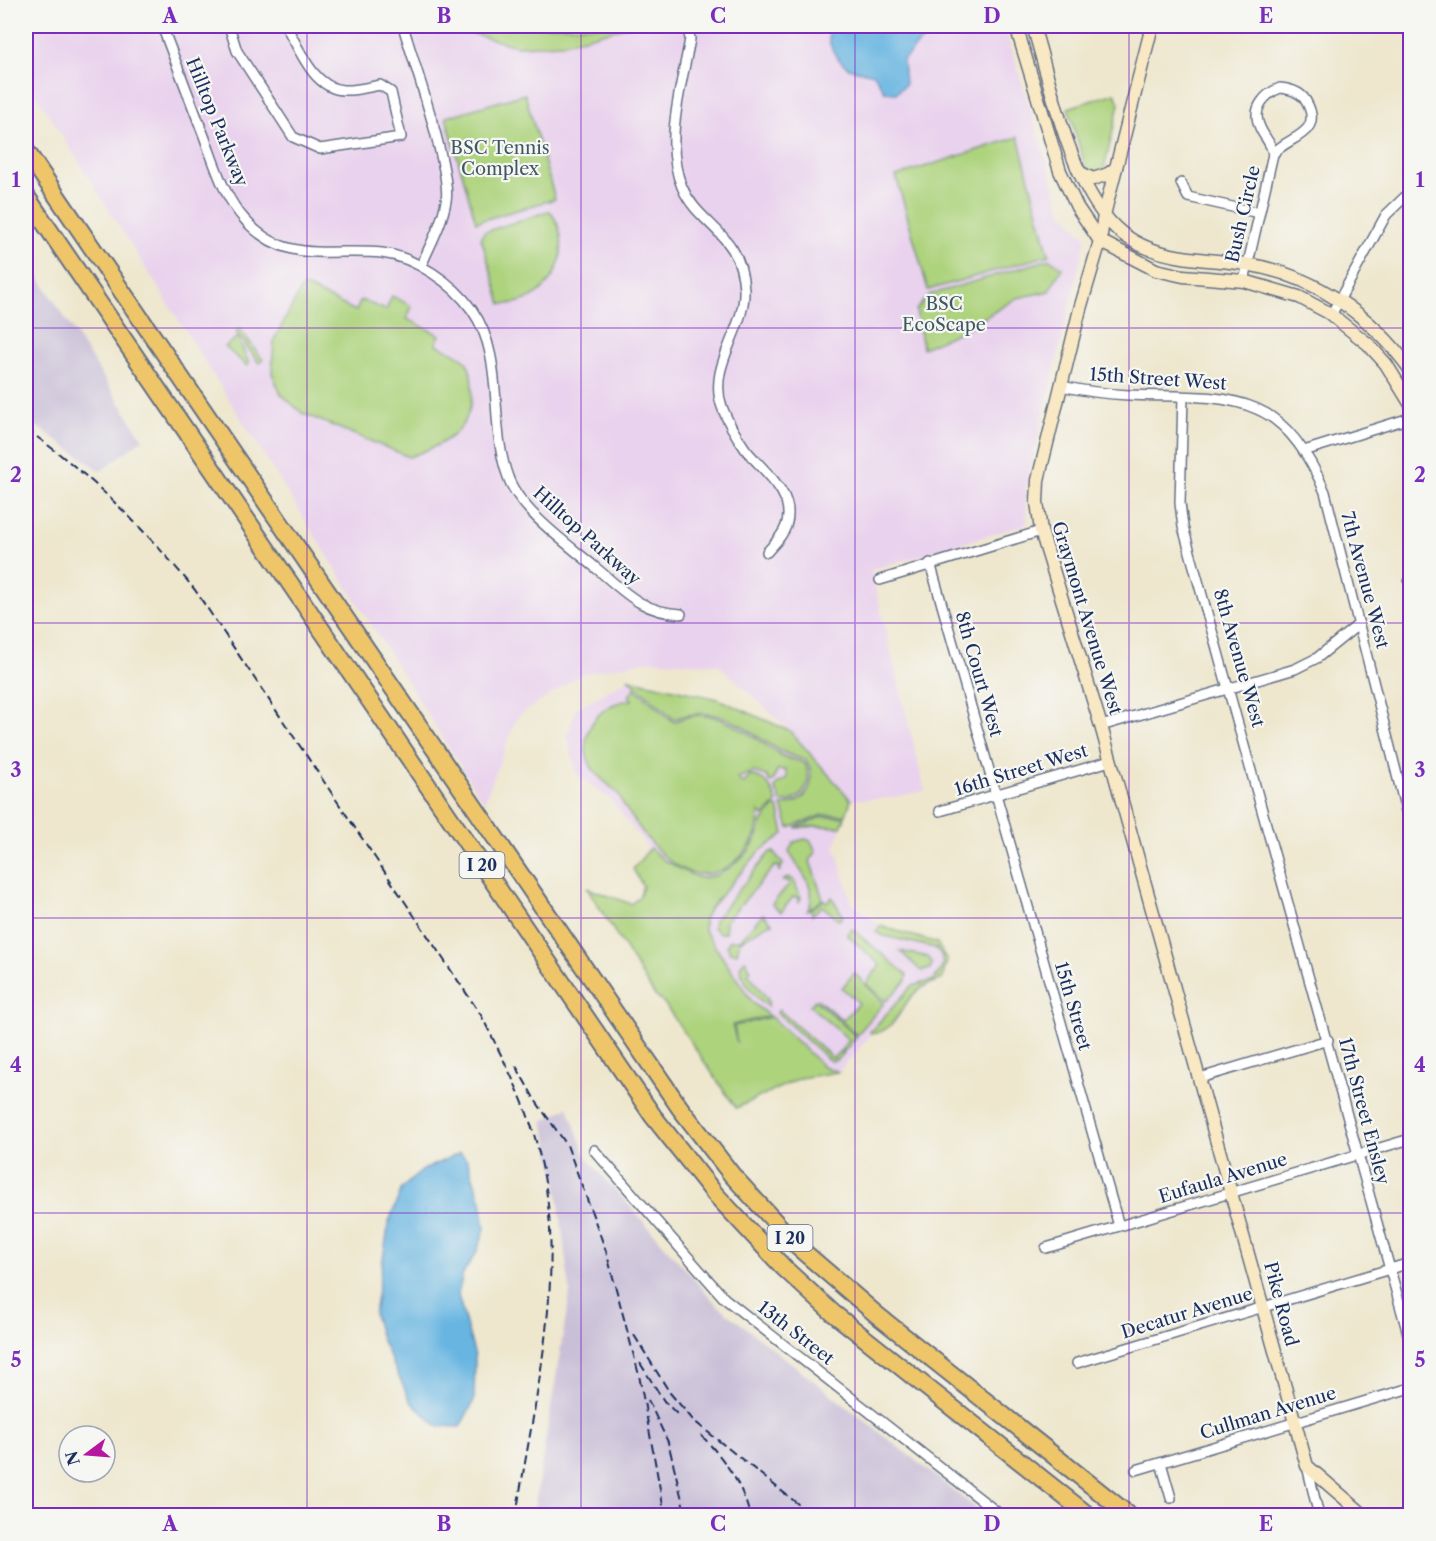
<svg xmlns="http://www.w3.org/2000/svg" width="1436" height="1541" viewBox="0 0 1436 1541" font-family="'Libre Caslon Text',serif">
	<style>
		.built { fill: #e9d2ed }
		.industrial { fill: #c9bfd7 }
		.green { fill: #add37d; stroke: #64816e; stroke-width: 1.5 }
		.water { fill: #67b5e1; stroke: #4172a0; stroke-width: 1.5 }
		.lines { fill: none; stroke-linecap: round; stroke-linejoin: round }
		.street-casing { stroke: #656f85; stroke-width: 12 }
		.secondary-casing { stroke: #656f85; stroke-width: 15 }
		.highway-casing { stroke: #656f85; stroke-width: 20 }
		.street { stroke: #fff; stroke-width: 9 }
		.secondary { stroke: #f8e8c3; stroke-width: 12 }
		.highway { stroke: #eec569; stroke-width: 16 }
		.rail { stroke: #1b2f5e; stroke-width: 2; stroke-dasharray: 9 4.5; stroke-linecap: butt }
		.grid { fill: none; stroke: #7b2cbf; stroke-width: 1.5; stroke-opacity: 0.55 }
		.labels { text-anchor: middle; dominant-baseline: central; stroke-width: 4.5; stroke-linejoin: round; paint-order: stroke }
		.shield { fill: #f6f6f2; stroke: #5d6b8a; stroke-width: 1.5 }
		.shield-label { font-size: 16px; font-weight: bold; fill: #1b2f5e }
		.street-label { font-size: 18px; fill: #1b2f5e; stroke: #f6f6f2 }
		.park-label { font-size: 18px; fill: #405866; stroke: #f6f6f2 }
		.neatline { fill: none; stroke: #7b2cbf; stroke-width: 2 }
		.grid-label { font-size: 20px; text-anchor: middle; font-weight: bold; fill: #7b2cbf }
	</style>
	<rect width="100%" height="100%" fill="#f6f6f2"/>
	<filter id="ink" filterUnits="userSpaceOnUse"><feTurbulence type="fractalNoise" baseFrequency=".0167" numOctaves="2"/><feDisplacementMap in="SourceGraphic" scale="12" xChannelSelector="R" yChannelSelector="G"/><feConvolveMatrix kernelMatrix="1 2 1 2 8 2 1 2 1" color-interpolation-filters="sRGB"/></filter>
	<filter id="wash" filterUnits="userSpaceOnUse"><feTurbulence type="fractalNoise" baseFrequency=".008" numOctaves="4" result="noise"/><feDisplacementMap in="SourceGraphic" scale="24" xChannelSelector="R" yChannelSelector="G"/><feGaussianBlur stdDeviation="1.35" result="paint"/><feColorMatrix in="noise" values="0 0 0 0 0 0 0 0 0 0 0 0 0 0 0 0 0 1.4 0 .05"/><feComposite in="paint" operator="in"/></filter>
	<g filter="url(#wash)">
		<rect width="100%" height="100%" fill="#eee7ce"/>
		<path class="built" d="M26,26H1004L1062,211L1086,238L1026,487L1027,524L871,570L925,791L889,798L851,800L835,846L852,903L883,929L937,943L947,961L942,979L914,993L895,1023L881,1033L872,1034L838,1072L800,1078L736,1108L664,1003L655,996L587,888L631,904L639,897L643,886L633,869L648,848L610,799L577,775L567,735L576,709L629,679L718,699L788,729L719,665L650,660L582,674L517,717L484,803L37,96L26,67Z"/>
		<g class="industrial">
			<path d="M26,257L143,439L101,471L26,419Z"/>
			<path d="M568,1107L586,1157L717,1305L985,1515H533L570,1292L555,1173L543,1121Z"/>
		</g>
		<g class="green">
			<path d="M446,26H629L561,44L516,46Z"/>
			<path d="M1115,93L1119,104L1105,165L1103,170L1090,172L1085,166L1068,108Z"/>
			<path d="M525,94L555,199L476,222L446,117Z"/>
			<path d="M1018,137L1049,255L928,290L896,176Z"/>
			<path d="M550,211C579,250 550,306 501,304L481,238L484,232Z"/>
			<path d="M1050,259L1062,268L1049,291L1017,298L964,330L923,348L916,310L929,295Z"/>
			<path d="M303,286L356,311L361,300L386,310L392,296L412,306L407,319L440,335L436,344C444,349 459,353 465,360C471,367 472,379 472,387C473,432 446,443 409,457L302,413L281,394L272,373L274,340Z"/>
			<path d="M240,329L263,360L259,363L236,332Z"/>
			<path d="M238,337L249,364L247,366L225,347Z"/>
			<path d="M629,679L718,699L790,731L851,800L846,815H822L789,828L782,806C786,804 791,804 796,802C812,795 815,774 806,760C755,750 734,696 674,719Z"/>
			<path d="M635,688L674,722C716,700 749,737 783,756C791,760 798,760 805,763C814,783 803,803 781,802L775,788L777,784L787,779L786,770H777L774,780L770,782L767,776L754,772L737,778L743,784L750,776C766,775 773,790 777,803L763,816L759,812C760,832 752,847 737,860C688,901 650,844 624,806C622,802 621,798 618,794C610,785 599,779 592,768C574,736 598,702 632,700L629,696Z"/>
			<path d="M774,807H778L784,834L760,851L709,909L704,920V930L753,1003L769,1016L732,1025L737,1043L734,1026L771,1017L823,1066L838,1072L800,1078L736,1108L664,1003L655,996L587,888L631,904L639,897L643,886L633,869L650,848L665,861L692,875L702,878L717,875L731,867L748,852L758,836L762,822Z"/>
			<path d="M821,817H845L841,827L817,826L796,828Z"/>
			<path d="M805,839L811,841L816,852L810,861L823,899L807,911C821,888 798,871 789,851L794,842Z"/>
			<path d="M770,852H774L783,864L779,872V866H775L726,921L725,933H719L713,927L714,920Z"/>
			<path d="M788,877L794,881L801,898L798,903V897H793L781,912L772,904L789,885V881H783Z"/>
			<path d="M832,897L843,916L839,920L822,906L812,915L811,909L824,900L828,902Z"/>
			<path d="M763,914L773,924L770,923L740,941L737,953L730,952L727,945L730,940H740Z"/>
			<path d="M880,926L937,943L947,961L942,979C934,983 923,985 916,992C899,1006 898,1030 872,1034L870,1032L912,986L934,980L943,966L941,954L935,948L881,935L876,932Z"/>
			<path d="M852,929L907,975L906,981L886,1001L866,984L880,965L847,935Z"/>
			<path d="M900,951L928,957L932,964L930,969L921,971Z"/>
			<path d="M745,960L751,970L748,973L768,1000V1006C756,999 741,980 740,966Z"/>
			<path d="M854,973L884,1003L857,1035L817,999L843,1020L859,1003L842,988Z"/>
			<path d="M815,1000L857,1037L844,1051L842,1048L849,1040L810,1006Z"/>
			<path d="M779,1010L833,1058L840,1051L844,1053L837,1060L830,1061L777,1013Z"/>
		</g>
		<g class="water">
			<path d="M831,26H931V31L903,60L905,85L896,93L885,92L874,74C867,72 856,71 849,68C836,60 823,40 831,26Z"/>
			<path d="M460,1153L467,1160L481,1200L485,1229L476,1254L463,1273L458,1295L475,1356L474,1401L460,1427L438,1426L411,1402L381,1339L374,1314L389,1222L402,1188L423,1170Z"/>
		</g>
	</g>
	<g filter="url(#ink)">
		<g class="lines">
			<defs>
				<g id="street">
					<path d="M162,26C176,62 190,99 204,136C215,165 224,198 246,221C286,265 330,248 382,253C415,257 453,283 472,310C506,358 488,424 508,477C520,511 568,544 596,568C625,592 641,612 681,614"/>
					<path d="M229,26L237,51L293,137L320,149L401,137L391,92L380,85C369,87 355,91 343,90C313,88 299,48 286,26"/>
					<path d="M403,26C413,60 452,172 446,201C442,224 430,245 421,266"/>
					<path d="M688,26L690,39C682,85 663,142 682,187C699,227 741,232 744,289C746,330 707,365 722,407C728,423 736,436 746,450C763,471 797,494 786,526C782,537 774,544 767,552"/>
					<path d="M1408,26L1410,34"/>
					<path d="M1280,88C1291,89 1302,92 1307,103C1324,135 1286,137 1273,154C1271,141 1263,137 1259,125C1252,108 1265,94 1280,88Z"/>
					<path d="M1181,183L1188,197L1259,213"/>
					<path d="M1244,281L1273,154"/>
					<path d="M1331,315L1386,215L1410,192"/>
					<path d="M1061,386C1084,391 1105,394 1129,395C1170,397 1218,392 1257,409C1290,423 1312,461 1325,492L1410,826"/>
					<path d="M1183,397L1180,503L1183,527L1410,1341"/>
					<path d="M1304,451L1410,418"/>
					<path d="M930,563L1119,1226"/>
					<path d="M880,580L1041,531"/>
					<path d="M1409,582H1410"/>
					<path d="M1101,726L1295,669L1317,658L1359,624"/>
					<path d="M940,811L1110,761"/>
					<path d="M1200,1078L1328,1040"/>
					<path d="M594,1150L724,1298L1002,1516"/>
					<path d="M1046,1248L1410,1139"/>
					<path d="M1077,1363L1410,1263"/>
					<path d="M1161,1463L1171,1498"/>
					<path d="M1307,1466L1319,1516"/>
					<path d="M1136,1470L1410,1388"/>
				</g>
				<g id="secondary">
					<path d="M1016,26L1060,171L1077,207L1100,241L1156,270L1183,276L1244,281L1299,297L1329,313L1368,344L1386,364L1410,403"/>
					<path d="M1033,26C1051,84 1067,168 1105,216C1140,262 1196,257 1246,264C1314,275 1371,315 1410,369"/>
					<path d="M1152,26L1104,215L1100,241L1080,309L1038,480L1037,502L1041,531L1101,726L1307,1466L1365,1516"/>
					<path d="M1081,173L1093,179L1108,174L1116,168"/>
				</g>
				<g id="highway">
					<path d="M26,151L680,1108L732,1175L799,1248L877,1315L1130,1516"/>
					<path d="M26,196L653,1116L715,1194L784,1268L833,1313L1089,1516"/>
				</g>
			</defs>
			<use href="#street" class="street-casing"/>
			<use href="#secondary" class="secondary-casing"/>
			<use href="#highway" class="highway-casing"/>
			<use href="#street" class="street"/>
			<use href="#secondary" class="secondary"/>
			<use href="#highway" class="highway"/>
			<g class="rail">
				<path d="M26,429C91,475 144,528 195,590L481,1015C502,1057 525,1099 537,1145C570,1267 535,1394 516,1516"/>
				<path d="M516,1066L535,1100L567,1145L606,1251L639,1375L665,1516"/>
				<path d="M634,1335L670,1393L694,1421L813,1516"/>
				<path d="M640,1363L664,1401L679,1416"/>
				<path d="M648,1400L668,1442L686,1516"/>
				<path d="M701,1435C724,1459 742,1483 750,1516"/>
			</g>
		</g>
	</g>
	<path class="grid" d="M307,26V1516M581,26V1516M855,26V1516M1129,26V1516M26,328H1410M26,623H1410M26,918H1410M26,1213H1410"/>
	<g class="labels">
		<g class="shield">
			<rect x="459.5" y="852" width="45" height="26" rx="4.5"/>
			<rect x="767.5" y="1225" width="45" height="26" rx="4.5"/>
		</g>
		<g class="shield-label">
			<text x="482" y="865">I 20</text>
			<text x="790" y="1238">I 20</text>
		</g>
		<g class="street-label">
			<text transform="translate(217 122) rotate(68)">Hilltop Parkway</text>
			<text transform="translate(1243 214) rotate(-77)">Bush Circle</text>
			<text transform="translate(1158 379) rotate(4)">15th Street West</text>
			<text transform="translate(587 536) rotate(42)">Hilltop Parkway</text>
			<text transform="translate(1365 580) rotate(75)">7th Avenue West</text>
			<text transform="translate(1087 618) rotate(73)">Graymont Avenue West</text>
			<text transform="translate(1239 658) rotate(74)">8th Avenue West</text>
			<text transform="translate(979 674) rotate(74)">8th Court West</text>
			<text transform="translate(1021 770) rotate(-17)">16th Street West</text>
			<text transform="translate(1073 1006) rotate(74)">15th Street</text>
			<text transform="translate(1364 1111) rotate(75)">17th Street Ensley</text>
			<text transform="translate(1223 1178) rotate(-17)">Eufaula Avenue</text>
			<text transform="translate(1281 1304) rotate(75)">Pike Road</text>
			<text transform="translate(1187 1313) rotate(-17)">Decatur Avenue</text>
			<text transform="translate(796 1333) rotate(38)">13th Street</text>
			<text transform="translate(1268 1413) rotate(-17)">Cullman Avenue</text>
		</g>
		<g class="park-label">
			<text x="500" y="148">BSC Tennis<tspan x="500" dy="21">Complex</tspan></text>
			<text x="944" y="304">BSC<tspan x="944" dy="21">EcoScape</tspan></text>
		</g>
	</g>
	<rect width="1436" height="1541" fill="none" stroke="#f6f6f2" stroke-width="66"/>
	<g transform="translate(87 1454) rotate(254)"><circle r="28" fill="#f6f6f2" stroke="#9ea6b7" stroke-width="1.5"/>
	<path d="M0-4.5L10 22L0 15L-10 22Z" fill="#b5179e"/>
	<text y="-9" font-size="16" font-weight="bold" text-anchor="middle" fill="#1b2f5e">N</text>
	</g>
	<rect x="33" y="33" width="1370" height="1475" class="neatline"/>
	<g class="grid-label">
		<text x="170" y="23">A</text>
		<text x="444" y="23">B</text>
		<text x="718" y="23">C</text>
		<text x="992" y="23">D</text>
		<text x="1266" y="23">E</text>
		<text x="16" y="187">1</text>
		<text x="1420" y="187">1</text>
		<text x="16" y="482">2</text>
		<text x="1420" y="482">2</text>
		<text x="16" y="777">3</text>
		<text x="1420" y="777">3</text>
		<text x="16" y="1072">4</text>
		<text x="1420" y="1072">4</text>
		<text x="16" y="1367">5</text>
		<text x="1420" y="1367">5</text>
		<text x="170" y="1531">A</text>
		<text x="444" y="1531">B</text>
		<text x="718" y="1531">C</text>
		<text x="992" y="1531">D</text>
		<text x="1266" y="1531">E</text>
	</g>
</svg>
